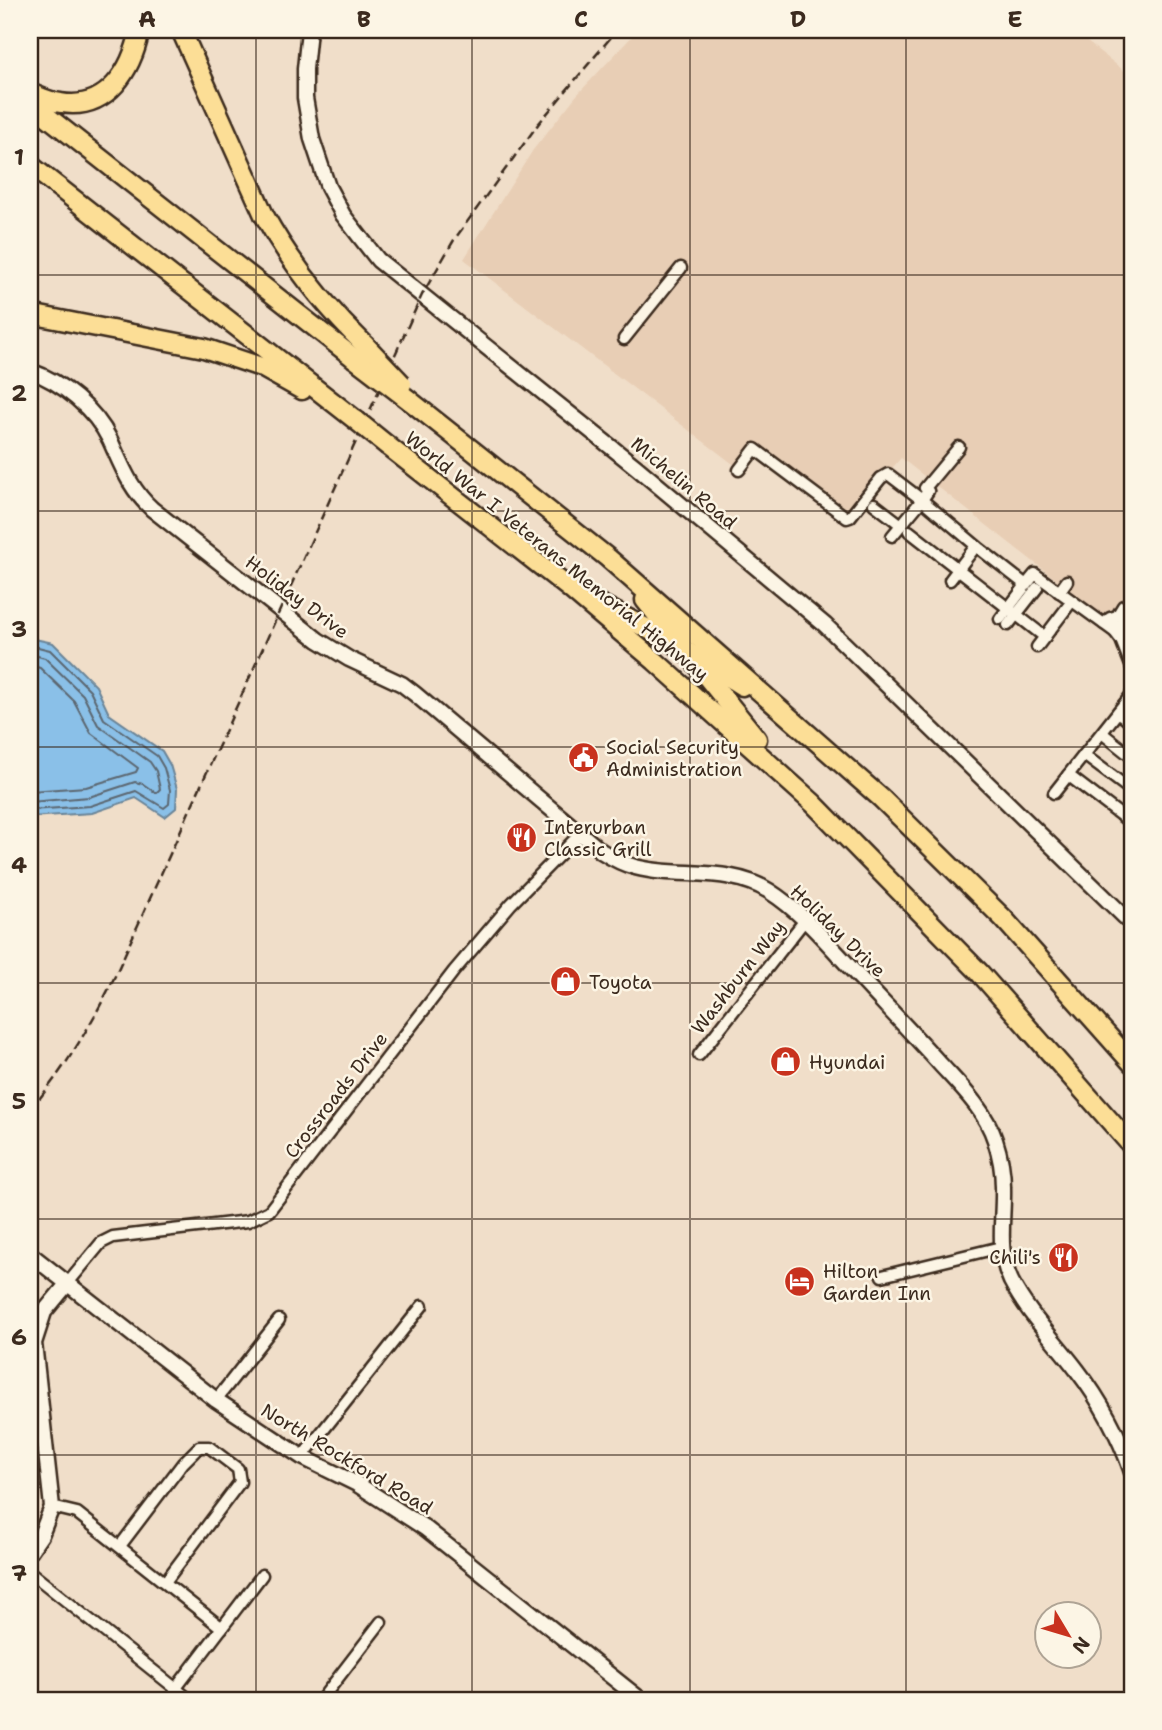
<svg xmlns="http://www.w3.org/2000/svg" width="1162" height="1730" viewBox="0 0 1162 1730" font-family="'Shantell Sans',sans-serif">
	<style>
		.built { fill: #e8ceb5 }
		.water { fill: #8ac0e8; stroke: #6a8497; stroke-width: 2 }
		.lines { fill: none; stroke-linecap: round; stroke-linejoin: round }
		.shore { stroke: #5b666f; stroke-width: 2 }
		.street-casing { stroke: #3b2a1e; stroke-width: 15 }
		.secondary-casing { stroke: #3b2a1e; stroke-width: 19 }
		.highway-casing { stroke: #3b2a1e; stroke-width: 23 }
		.street { stroke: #fcf5e5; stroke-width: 10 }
		.secondary { stroke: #fcf5e5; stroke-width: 14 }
		.highway { stroke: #fcde96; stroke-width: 18 }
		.rail { stroke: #3b2a1e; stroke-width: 2.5; stroke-dasharray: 10 5; stroke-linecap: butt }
		.highway-bridge-casing { stroke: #3b2a1e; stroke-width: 23; stroke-linecap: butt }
		.highway-bridge { stroke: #fcde96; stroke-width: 18 }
		.grid { fill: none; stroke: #3b2a1e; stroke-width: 2; stroke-opacity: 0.55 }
		.labels { text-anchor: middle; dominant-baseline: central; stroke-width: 5; stroke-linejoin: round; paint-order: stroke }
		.street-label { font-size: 19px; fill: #3b2a1e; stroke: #fcf5e5 }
		.poi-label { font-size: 19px; fill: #3b2a1e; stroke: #fcf5e5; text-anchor: start }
		.neatline { fill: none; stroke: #3b2a1e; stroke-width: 2.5 }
		.grid-label { font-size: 23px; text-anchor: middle; font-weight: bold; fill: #3b2a1e }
	</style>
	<rect width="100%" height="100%" fill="#f0dec9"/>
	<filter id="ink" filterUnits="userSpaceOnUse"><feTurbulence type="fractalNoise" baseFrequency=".0143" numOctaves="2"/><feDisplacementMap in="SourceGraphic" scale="14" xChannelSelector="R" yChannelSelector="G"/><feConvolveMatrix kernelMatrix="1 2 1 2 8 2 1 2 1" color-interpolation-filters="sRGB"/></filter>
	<g filter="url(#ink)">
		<path class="built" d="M638,30H1072L1132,77V639L901,458L851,515L758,446L741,470L464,259L533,150L576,96Z"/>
		<path class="water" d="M30,638L53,643L96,686L109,714L162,751L170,765L177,789L176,808L165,817L136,798L92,813L30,817Z"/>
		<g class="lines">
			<g class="shore">
				<path d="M30,645L50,650L90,690L104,719L157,756L164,768L170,790L169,804L164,808L136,791L90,806L30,810"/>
				<path d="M30,654L45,658L83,695L98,725L150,762L156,771L160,789L156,793L143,784L135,782L89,797L30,802"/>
				<path d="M30,665L40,668L74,701L91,733L138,768L136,772L86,787L30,791"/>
			</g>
			<defs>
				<g id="street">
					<path d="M624,339L681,268"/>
					<path d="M959,447L925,488L928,491L922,500L980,549L1026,585L1035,574L1115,632"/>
					<path d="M739,470L755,449L847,518L850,517L881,478L888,474L922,500L892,536"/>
					<path d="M874,504L900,524"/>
					<path d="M909,531L1045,637"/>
					<path d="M950,580L976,546"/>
					<path d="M1059,592L1067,581"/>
					<path d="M1132,611L1115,632L1121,640L1132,668"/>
					<path d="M1000,619L1026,585"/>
					<path d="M1104,624L1110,618L1117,616L1123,606"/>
					<path d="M1108,624L1120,626L1119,632L1132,642"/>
					<path d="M1008,625L1037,588"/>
					<path d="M1037,647L1072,601"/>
					<path d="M1118,712L1132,724"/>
					<path d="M1102,733L1132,757"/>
					<path d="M1084,755L1132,791"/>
					<path d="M1068,775L1132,824"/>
					<path d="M1054,793L1132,694"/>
					<path d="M699,1055L805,920"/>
					<path d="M882,1276L1001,1247"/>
					<path d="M68,1283L101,1243L113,1237L248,1221L269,1211L454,971L511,904L580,834"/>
					<path d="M216,1400L279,1320"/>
					<path d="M302,1457L422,1306"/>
					<path d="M52,1507L77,1513L222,1628"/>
					<path d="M120,1546L183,1463L199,1447H209L238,1469L240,1482L165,1582"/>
					<path d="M30,1572L190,1700"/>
					<path d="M176,1688L262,1575"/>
					<path d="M321,1700L381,1622"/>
				</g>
				<g id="secondary">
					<path d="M309,30L305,69V98L312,139L328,187L343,215L378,260L636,467L825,625L1132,924"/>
					<path d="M30,371C62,382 95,409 110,440C122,466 130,489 152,509L318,640L349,659L402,684L415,694L601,851C612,858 623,864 635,867C679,879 728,865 769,891C804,913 832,949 861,979C887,1007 914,1035 940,1064C961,1087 985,1110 995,1140C1000,1155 1003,1172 1003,1187C1004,1220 996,1250 1011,1281C1028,1314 1055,1341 1077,1370C1101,1401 1119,1435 1132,1472"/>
					<path d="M30,1254L216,1400L302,1457L357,1484L425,1528L641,1700"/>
					<path d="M30,1551L41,1535L52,1507L34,1343L44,1312L68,1283"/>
				</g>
				<g id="highway">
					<path d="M181,30L264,215C291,264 325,306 365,345"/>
					<path d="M30,93C40,97 50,102 61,103C108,111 132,69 140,30"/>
					<path d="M30,103L354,358"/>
					<path d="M30,165L357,421"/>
					<path d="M30,314L204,348L261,367L302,390"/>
					<path d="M409,400L608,558L881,798L1003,918L1132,1063"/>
					<path d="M388,446L569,588L655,661L813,803L979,972L1132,1146"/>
					<path d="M645,600L757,739"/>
					<path d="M596,602L669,640L742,686"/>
				</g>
			</defs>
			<use href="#street" class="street-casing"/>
			<use href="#secondary" class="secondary-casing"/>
			<use href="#highway" class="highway-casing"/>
			<use href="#street" class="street"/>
			<use href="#secondary" class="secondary"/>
			<use href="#highway" class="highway"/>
			<path class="rail" d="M30,1110C65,1069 92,1024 115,976L422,295L454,240L539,123L617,30"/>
			<defs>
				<g id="highway-bridge">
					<path d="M365,345L402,384"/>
					<path d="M354,358L409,400"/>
					<path d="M357,421L388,446"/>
				</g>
			</defs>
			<use href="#highway-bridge" class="highway-bridge-casing"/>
			<use href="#highway-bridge" class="highway-bridge"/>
		</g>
	</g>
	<path class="grid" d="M256,30V1700M472,30V1700M690,30V1700M906,30V1700M30,275H1132M30,511H1132M30,747H1132M30,983H1132M30,1219H1132M30,1455H1132"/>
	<defs>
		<symbol id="civic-disc" viewBox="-11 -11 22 22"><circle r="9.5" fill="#c8321e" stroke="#fcf5e5"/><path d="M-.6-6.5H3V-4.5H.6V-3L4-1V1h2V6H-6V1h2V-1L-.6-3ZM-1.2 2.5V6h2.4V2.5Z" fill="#fff"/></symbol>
		<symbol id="restaurant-disc" viewBox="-11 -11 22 22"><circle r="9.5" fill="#c8321e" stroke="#fcf5e5"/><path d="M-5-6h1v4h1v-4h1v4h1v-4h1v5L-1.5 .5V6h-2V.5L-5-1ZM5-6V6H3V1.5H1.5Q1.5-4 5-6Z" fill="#fff"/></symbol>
		<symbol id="shop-disc" viewBox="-11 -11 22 22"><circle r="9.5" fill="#c8321e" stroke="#fcf5e5"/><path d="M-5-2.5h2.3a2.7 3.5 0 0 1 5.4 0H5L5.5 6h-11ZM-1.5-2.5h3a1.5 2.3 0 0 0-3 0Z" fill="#fff"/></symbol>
		<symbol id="hotel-disc" viewBox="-11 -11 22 22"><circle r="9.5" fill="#c8321e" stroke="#fcf5e5"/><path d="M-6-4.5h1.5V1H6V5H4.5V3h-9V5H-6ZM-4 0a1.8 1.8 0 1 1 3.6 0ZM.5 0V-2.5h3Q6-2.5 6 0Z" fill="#fff"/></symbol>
	</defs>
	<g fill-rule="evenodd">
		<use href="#civic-disc" x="566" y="740" width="35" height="35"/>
		<use href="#restaurant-disc" x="504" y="820" width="35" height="35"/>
		<use href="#shop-disc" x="548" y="964" width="35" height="35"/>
		<use href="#shop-disc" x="768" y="1044" width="35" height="35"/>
		<use href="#restaurant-disc" x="1046" y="1240" width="35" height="35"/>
		<use href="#hotel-disc" x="782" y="1264" width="35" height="35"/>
	</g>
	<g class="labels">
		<g class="street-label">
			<text transform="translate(684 483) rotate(40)">Michelin Road</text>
			<text transform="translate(557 556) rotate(39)">World War I Veterans Memorial Highway</text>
			<text transform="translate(297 597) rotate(37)">Holiday Drive</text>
			<text transform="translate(838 931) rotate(44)">Holiday Drive</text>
			<text transform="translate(738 977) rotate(-52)">Washburn Way</text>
			<text transform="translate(336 1095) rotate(-52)">Crossroads Drive</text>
			<text transform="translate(347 1459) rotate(31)">North Rockford Road</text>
		</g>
		<g class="poi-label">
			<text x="606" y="747">Social Security<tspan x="606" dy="22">Administration</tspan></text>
			<text x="544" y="827">Interurban<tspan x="544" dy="22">Classic Grill</tspan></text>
			<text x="589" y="982">Toyota</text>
			<text x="809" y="1062">Hyundai</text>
			<text x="1041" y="1257" text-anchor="end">Chili's</text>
			<text x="823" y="1271">Hilton<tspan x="823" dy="22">Garden Inn</tspan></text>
		</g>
	</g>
	<rect width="1162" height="1730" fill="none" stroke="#fcf5e5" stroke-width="77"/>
	<g transform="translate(1068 1635) rotate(128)"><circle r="33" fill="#fcf5e5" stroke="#afa495" stroke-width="2"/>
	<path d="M0-5L12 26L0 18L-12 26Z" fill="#c8321e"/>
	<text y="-10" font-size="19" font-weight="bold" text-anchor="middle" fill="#3b2a1e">N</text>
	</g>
	<rect x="38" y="38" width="1086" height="1654" class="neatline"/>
	<g class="grid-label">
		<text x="147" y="27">A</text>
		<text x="364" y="27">B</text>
		<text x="581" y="27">C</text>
		<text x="798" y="27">D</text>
		<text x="1015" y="27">E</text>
		<text x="19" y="165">1</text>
		<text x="19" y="401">2</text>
		<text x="19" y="637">3</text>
		<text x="19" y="873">4</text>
		<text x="19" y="1109">5</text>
		<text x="19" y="1345">6</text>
		<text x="19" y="1581">7</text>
	</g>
</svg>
